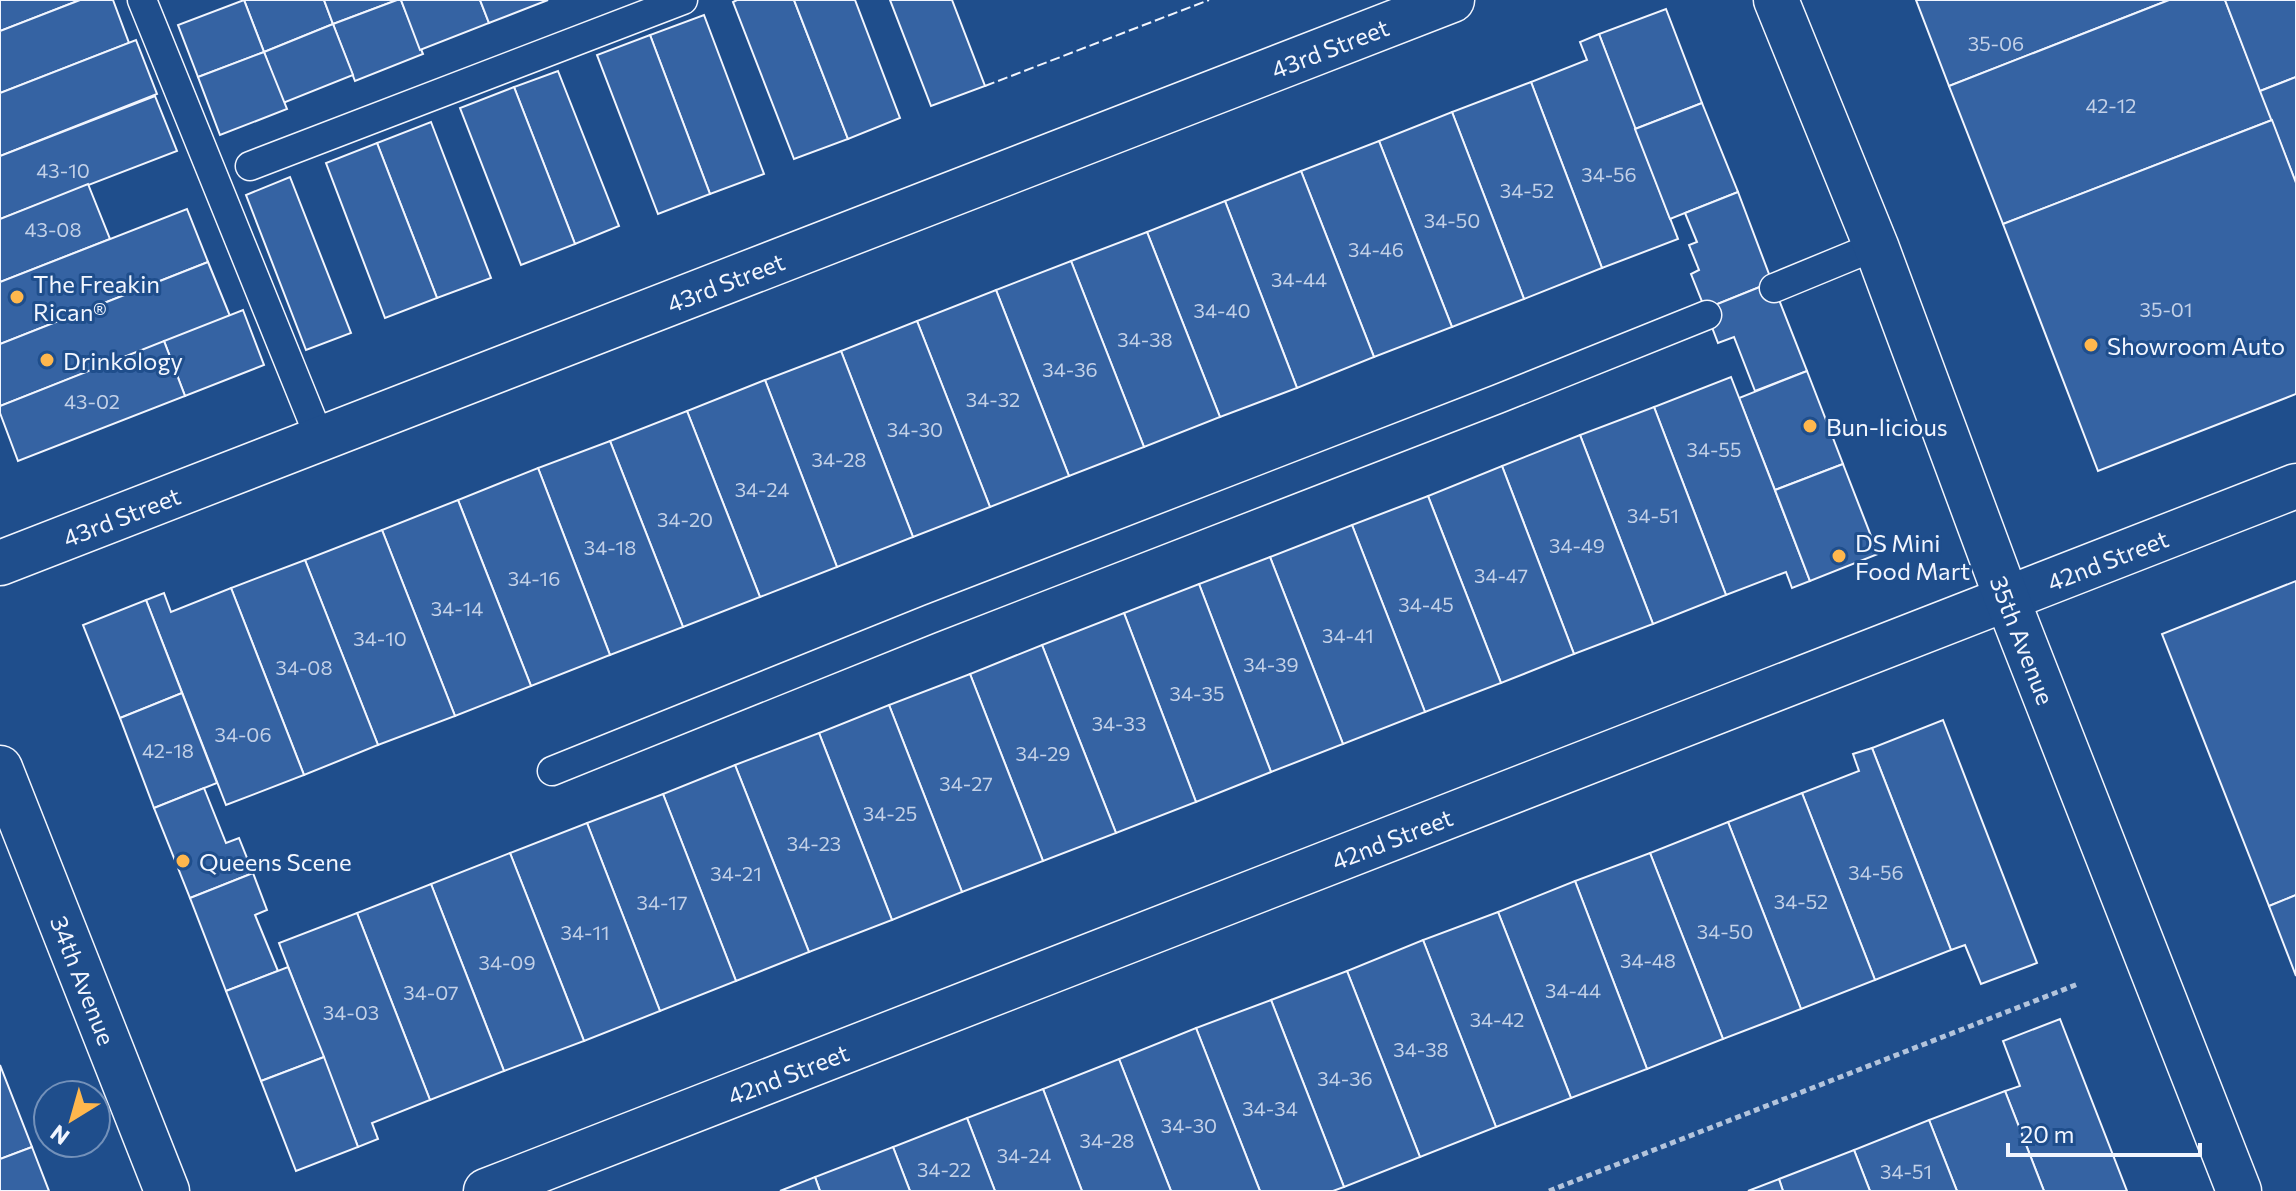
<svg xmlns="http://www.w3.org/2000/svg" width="2296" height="1191" viewBox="0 0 2296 1191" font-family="Commissioner,sans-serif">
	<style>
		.building { fill: #3563a3; stroke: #f2f6ff; stroke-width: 2 }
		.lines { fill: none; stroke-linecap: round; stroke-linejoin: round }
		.service-casing { stroke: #f2f6ff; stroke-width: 31 }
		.minor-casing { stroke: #f2f6ff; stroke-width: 47 }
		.tertiary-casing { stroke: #f2f6ff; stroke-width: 47 }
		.path { stroke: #b3c4dc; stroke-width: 5; stroke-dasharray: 6 4; stroke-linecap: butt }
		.service { stroke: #1f4e8c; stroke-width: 28 }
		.minor { stroke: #1f4e8c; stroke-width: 44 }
		.tertiary { stroke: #1f4e8c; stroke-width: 44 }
		.fence { stroke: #f2f6ff; stroke-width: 2; stroke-dasharray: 10 4; stroke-linecap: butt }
		.poi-dot { fill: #ffb74d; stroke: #1f4e8c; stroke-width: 3 }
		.labels { text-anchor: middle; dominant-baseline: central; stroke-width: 6; stroke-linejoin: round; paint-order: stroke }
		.number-label { font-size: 20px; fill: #c3d1e8 }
		.street-label { font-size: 24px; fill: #f2f6ff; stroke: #1f4e8c }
		.poi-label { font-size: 24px; fill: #f2f6ff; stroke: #1f4e8c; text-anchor: start }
	</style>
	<rect width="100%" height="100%" fill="#1f4e8c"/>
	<g class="building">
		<path d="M0,0H80L0,31Z"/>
		<path d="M80,0H113L129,43L0,93V31Z"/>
		<path d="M244,0H324L333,24L264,52Z"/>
		<path d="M244,0L264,52L198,77L178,25Z"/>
		<path d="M324,0H397L333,24Z"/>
		<path d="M397,0H401L423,54L355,81L333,24Z"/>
		<path d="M401,0H480L489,23L420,50Z"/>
		<path d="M480,0H548L489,23Z"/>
		<path d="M737,0H794L848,139L794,159L733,2Z"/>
		<path d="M794,0H855L900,118L848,139Z"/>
		<path d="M890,0H952L985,86L931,106Z"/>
		<path d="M1916,0H2169L1949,86Z"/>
		<path d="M2169,0H2225L2272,120L2003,224L1949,86Z"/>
		<path d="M2225,0H2296V77L2260,91Z"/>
		<path d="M1666,9L1702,103L1635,129L1599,34Z"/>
		<path d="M704,15L764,174L710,194L650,35Z"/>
		<path d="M333,24L353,75L283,103L264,52Z"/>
		<path d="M1599,34L1678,239L1602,268L1531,82L1587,60L1580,42Z"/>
		<path d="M650,35L710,194L658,214L597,55Z"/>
		<path d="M136,40L157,94L0,156V93Z"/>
		<path d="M264,52L287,109L220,135L198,77Z"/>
		<path d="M558,71L619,226L575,244L514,87Z"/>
		<path d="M2296,77V183L2260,91Z"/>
		<path d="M1531,82L1602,268L1524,299L1452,112Z"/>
		<path d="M514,87L575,244L521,265L460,108Z"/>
		<path d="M155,96L177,151L0,219V156Z"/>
		<path d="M1702,103L1738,192L1670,219L1635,129Z"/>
		<path d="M1452,112L1524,299L1452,327L1379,141Z"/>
		<path d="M2272,120L2296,183V394L2098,471L2003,224Z"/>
		<path d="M431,122L491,278L437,298L377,143Z"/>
		<path d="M1379,141L1452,327L1374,357L1301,171Z"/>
		<path d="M377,143L437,298L385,318L326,163Z"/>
		<path d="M1301,171L1374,357L1297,388L1225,201Z"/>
		<path d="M290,177L351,333L306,350L246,195Z"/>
		<path d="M88,184L110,239L0,282V219Z"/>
		<path d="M1738,192L1772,282L1705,309L1691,274L1699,270L1689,245L1697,242L1685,213Z"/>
		<path d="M1225,201L1297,388L1220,417L1147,232Z"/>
		<path d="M187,209L208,262L0,344V282Z"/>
		<path d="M1147,232L1220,417L1144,447L1071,261Z"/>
		<path d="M1071,261L1144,447L1069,476L996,290Z"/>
		<path d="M208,262L230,316L0,406V344Z"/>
		<path d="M1772,282L1807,371L1755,391L1734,337L1718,343L1705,309Z"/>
		<path d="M996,290L1069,476L990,507L917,321Z"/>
		<path d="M243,310L264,365L185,396L164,341Z"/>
		<path d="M917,321L990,507L913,537L841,351Z"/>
		<path d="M164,341L185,396L18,461L0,413V406Z"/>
		<path d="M841,351L913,537L837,567L765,380Z"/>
		<path d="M1807,371L1843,464L1775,490L1739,398Z"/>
		<path d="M1731,377L1810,581L1792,588L1786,572L1726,595L1654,407Z"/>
		<path d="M765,380L837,567L760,597L687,411Z"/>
		<path d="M1654,407L1726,595L1653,624L1580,435Z"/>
		<path d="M687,411L760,597L683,627L610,441Z"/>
		<path d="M1580,435L1653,624L1574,654L1502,466Z"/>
		<path d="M610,441L683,627L610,655L538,468Z"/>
		<path d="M1843,464L1878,554L1810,581L1775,490Z"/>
		<path d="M1502,466L1574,654L1501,683L1428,496Z"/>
		<path d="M538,468L610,655L531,686L458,500Z"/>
		<path d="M1428,496L1501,683L1425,712L1352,525Z"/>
		<path d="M458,500L531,686L455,716L382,530Z"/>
		<path d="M1352,525L1425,712L1343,744L1270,557Z"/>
		<path d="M382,530L455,716L378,745L305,560Z"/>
		<path d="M1270,557L1343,744L1271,772L1199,584Z"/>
		<path d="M305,560L378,745L304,775L231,588Z"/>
		<path d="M2296,581V895L2269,906L2162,634Z"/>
		<path d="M1199,584L1271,772L1196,802L1124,613Z"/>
		<path d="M231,588L304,775L226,805L146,600L164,593L171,612Z"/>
		<path d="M146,600L182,693L120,718L83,625Z"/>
		<path d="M1124,613L1196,802L1116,833L1042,645Z"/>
		<path d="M1042,645L1116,833L1043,861L970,674Z"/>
		<path d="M970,674L1043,861L962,892L889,705Z"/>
		<path d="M182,693L217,783L154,808L120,718Z"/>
		<path d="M889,705L962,892L892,920L819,733Z"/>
		<path d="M1943,720L2037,963L1981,984L1965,945L1951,950L1872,748Z"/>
		<path d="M819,733L892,920L809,952L735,765Z"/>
		<path d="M1872,748L1951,950L1875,980L1802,793L1859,771L1853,754Z"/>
		<path d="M735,765L809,952L736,981L663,794Z"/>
		<path d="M204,788L226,843L239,838L253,873L190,898L154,808Z"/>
		<path d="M1802,793L1875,980L1801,1009L1728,822Z"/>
		<path d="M663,794L736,981L660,1011L587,823Z"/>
		<path d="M1728,822L1801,1009L1723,1039L1650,853Z"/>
		<path d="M587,823L660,1011L584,1041L510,853Z"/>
		<path d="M510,853L584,1041L504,1071L431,884Z"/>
		<path d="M1650,853L1723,1039L1647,1069L1575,881Z"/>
		<path d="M253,873L267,910L255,915L278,971L226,991L190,898Z"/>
		<path d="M1575,881L1647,1069L1571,1098L1498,912Z"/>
		<path d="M431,884L504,1071L430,1100L357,913Z"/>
		<path d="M2296,895V976L2269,906Z"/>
		<path d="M1498,912L1571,1098L1496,1127L1423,940Z"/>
		<path d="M357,913L430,1100L372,1123L378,1139L358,1147L279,943Z"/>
		<path d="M1423,940L1496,1127L1420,1157L1347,971Z"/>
		<path d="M288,967L324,1057L261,1081L226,991Z"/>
		<path d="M1347,971L1420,1157L1344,1187L1271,1000Z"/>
		<path d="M1271,1000L1344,1187L1333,1191H1260L1196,1028Z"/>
		<path d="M2060,1019L2127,1191H2044L2005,1091L2020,1086L2003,1041Z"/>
		<path d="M1196,1028L1260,1191H1171L1119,1059Z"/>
		<path d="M324,1057L358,1147L296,1171L261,1081Z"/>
		<path d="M1119,1059L1171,1191H1082L1043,1089Z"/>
		<path d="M0,1065L32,1147L0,1159Z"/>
		<path d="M1043,1089L1082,1191H995L967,1118Z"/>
		<path d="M2005,1091L2044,1191H1957L1929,1120Z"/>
		<path d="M967,1118L995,1191H910L893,1147Z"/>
		<path d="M1929,1120L1957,1191H1870L1854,1150Z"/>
		<path d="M32,1147L49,1191H0V1159Z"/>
		<path d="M893,1147L910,1191H820L815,1177Z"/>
		<path d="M1854,1150L1870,1191H1783L1779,1179Z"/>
		<path d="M815,1177L820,1191H780Z"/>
		<path d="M1779,1179L1783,1191H1748Z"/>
	</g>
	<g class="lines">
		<defs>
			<g id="service">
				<path d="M142,0L320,439"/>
				<path d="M250,166L683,0"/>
				<path d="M1774,288L1876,246"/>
				<path d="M552,771L930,619L1498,399L1707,315"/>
			</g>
			<g id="minor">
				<path id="s1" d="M0,563L1452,0"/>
				<path id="s2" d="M486,1191L2296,486"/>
			</g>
			<g id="tertiary">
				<path id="s3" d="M1776,0L1876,246L2007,599L2239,1191"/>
				<path id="s4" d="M0,768L167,1191"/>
			</g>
		</defs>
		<use href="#service" class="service-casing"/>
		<use href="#minor" class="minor-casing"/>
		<use href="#tertiary" class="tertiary-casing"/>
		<path class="path" d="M1549,1191L2078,984"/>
		<use href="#service" class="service"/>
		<use href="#minor" class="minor"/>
		<use href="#tertiary" class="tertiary"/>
		<path class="fence" d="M985,86L1209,0"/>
	</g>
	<g class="poi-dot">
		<circle cx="17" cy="297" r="8"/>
		<circle cx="2091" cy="345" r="8"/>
		<circle cx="47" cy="360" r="8"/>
		<circle cx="1810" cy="426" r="8"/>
		<circle cx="1839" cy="556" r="8"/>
		<circle cx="183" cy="861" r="8"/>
	</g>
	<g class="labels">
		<g class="number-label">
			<text x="1996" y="43">35-06</text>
			<text x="2111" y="105">42-12</text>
			<text x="63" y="170">43-10</text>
			<text x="1609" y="174">34-56</text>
			<text x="1527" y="190">34-52</text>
			<text x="1452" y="220">34-50</text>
			<text x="53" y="229">43-08</text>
			<text x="1376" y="249">34-46</text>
			<text x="1299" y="279">34-44</text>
			<text x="2166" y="309">35-01</text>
			<text x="1222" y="310">34-40</text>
			<text x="1145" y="339">34-38</text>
			<text x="1070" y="369">34-36</text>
			<text x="993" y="399">34-32</text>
			<text x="92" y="401">43-02</text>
			<text x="915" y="429">34-30</text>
			<text x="1714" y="449">34-55</text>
			<text x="839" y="459">34-28</text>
			<text x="762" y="489">34-24</text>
			<text x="1653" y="515">34-51</text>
			<text x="685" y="519">34-20</text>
			<text x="1577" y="545">34-49</text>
			<text x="610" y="547">34-18</text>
			<text x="1501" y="575">34-47</text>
			<text x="534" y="578">34-16</text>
			<text x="1426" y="604">34-45</text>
			<text x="457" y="608">34-14</text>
			<text x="1348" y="635">34-41</text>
			<text x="380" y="638">34-10</text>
			<text x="1271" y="664">34-39</text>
			<text x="304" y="667">34-08</text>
			<text x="1197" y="693">34-35</text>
			<text x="1119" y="723">34-33</text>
			<text x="243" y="734">34-06</text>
			<text x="168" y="750">42-18</text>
			<text x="1043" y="753">34-29</text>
			<text x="966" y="783">34-27</text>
			<text x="890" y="813">34-25</text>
			<text x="814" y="843">34-23</text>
			<text x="1876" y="872">34-56</text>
			<text x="736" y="873">34-21</text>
			<text x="1801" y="901">34-52</text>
			<text x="662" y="902">34-17</text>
			<text x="1725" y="931">34-50</text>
			<text x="585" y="932">34-11</text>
			<text x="1648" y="960">34-48</text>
			<text x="507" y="962">34-09</text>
			<text x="1573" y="990">34-44</text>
			<text x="431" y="992">34-07</text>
			<text x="351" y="1012">34-03</text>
			<text x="1497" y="1019">34-42</text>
			<text x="1421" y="1049">34-38</text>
			<text x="1345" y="1078">34-36</text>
			<text x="1270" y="1108">34-34</text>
			<text x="1189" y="1125">34-30</text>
			<text x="1107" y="1140">34-28</text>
			<text x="1024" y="1155">34-24</text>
			<text x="944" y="1169">34-22</text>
			<text x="1906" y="1171">34-51</text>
		</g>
		<g class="street-label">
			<text stroke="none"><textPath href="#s1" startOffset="1426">43rd Street</textPath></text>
			<text stroke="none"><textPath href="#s1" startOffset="778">43rd Street</textPath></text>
			<text stroke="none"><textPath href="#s1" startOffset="130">43rd Street</textPath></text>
			<text stroke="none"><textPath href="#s2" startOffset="1740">42nd Street</textPath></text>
			<text stroke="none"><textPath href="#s3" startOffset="686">35th Avenue</textPath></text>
			<text stroke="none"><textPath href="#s2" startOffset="972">42nd Street</textPath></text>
			<text stroke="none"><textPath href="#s4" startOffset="228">34th Avenue</textPath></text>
			<text stroke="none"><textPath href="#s2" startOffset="324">42nd Street</textPath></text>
		</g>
		<g class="poi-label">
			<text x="33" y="283">The Freakin<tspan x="33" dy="28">Rican®</tspan></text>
			<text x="2107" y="345">Showroom Auto</text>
			<text x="63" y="360">Drinkology</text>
			<text x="1826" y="426">Bun-licious</text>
			<text x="1855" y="542">DS Mini<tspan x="1855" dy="28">Food Mart</tspan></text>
			<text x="199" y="861">Queens Scene</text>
		</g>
	</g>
	<g transform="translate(72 1119) rotate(217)"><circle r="38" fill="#1f4e8c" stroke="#7391ba" stroke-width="2"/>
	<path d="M0-6L14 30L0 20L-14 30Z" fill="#ffb74d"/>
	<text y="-12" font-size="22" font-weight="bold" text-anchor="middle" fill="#f2f6ff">N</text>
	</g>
	<path d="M2008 1143v12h192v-12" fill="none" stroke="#f2f6ff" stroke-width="4"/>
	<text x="2020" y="1143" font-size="24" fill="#f2f6ff" stroke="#1f4e8c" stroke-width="6" paint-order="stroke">20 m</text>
</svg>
